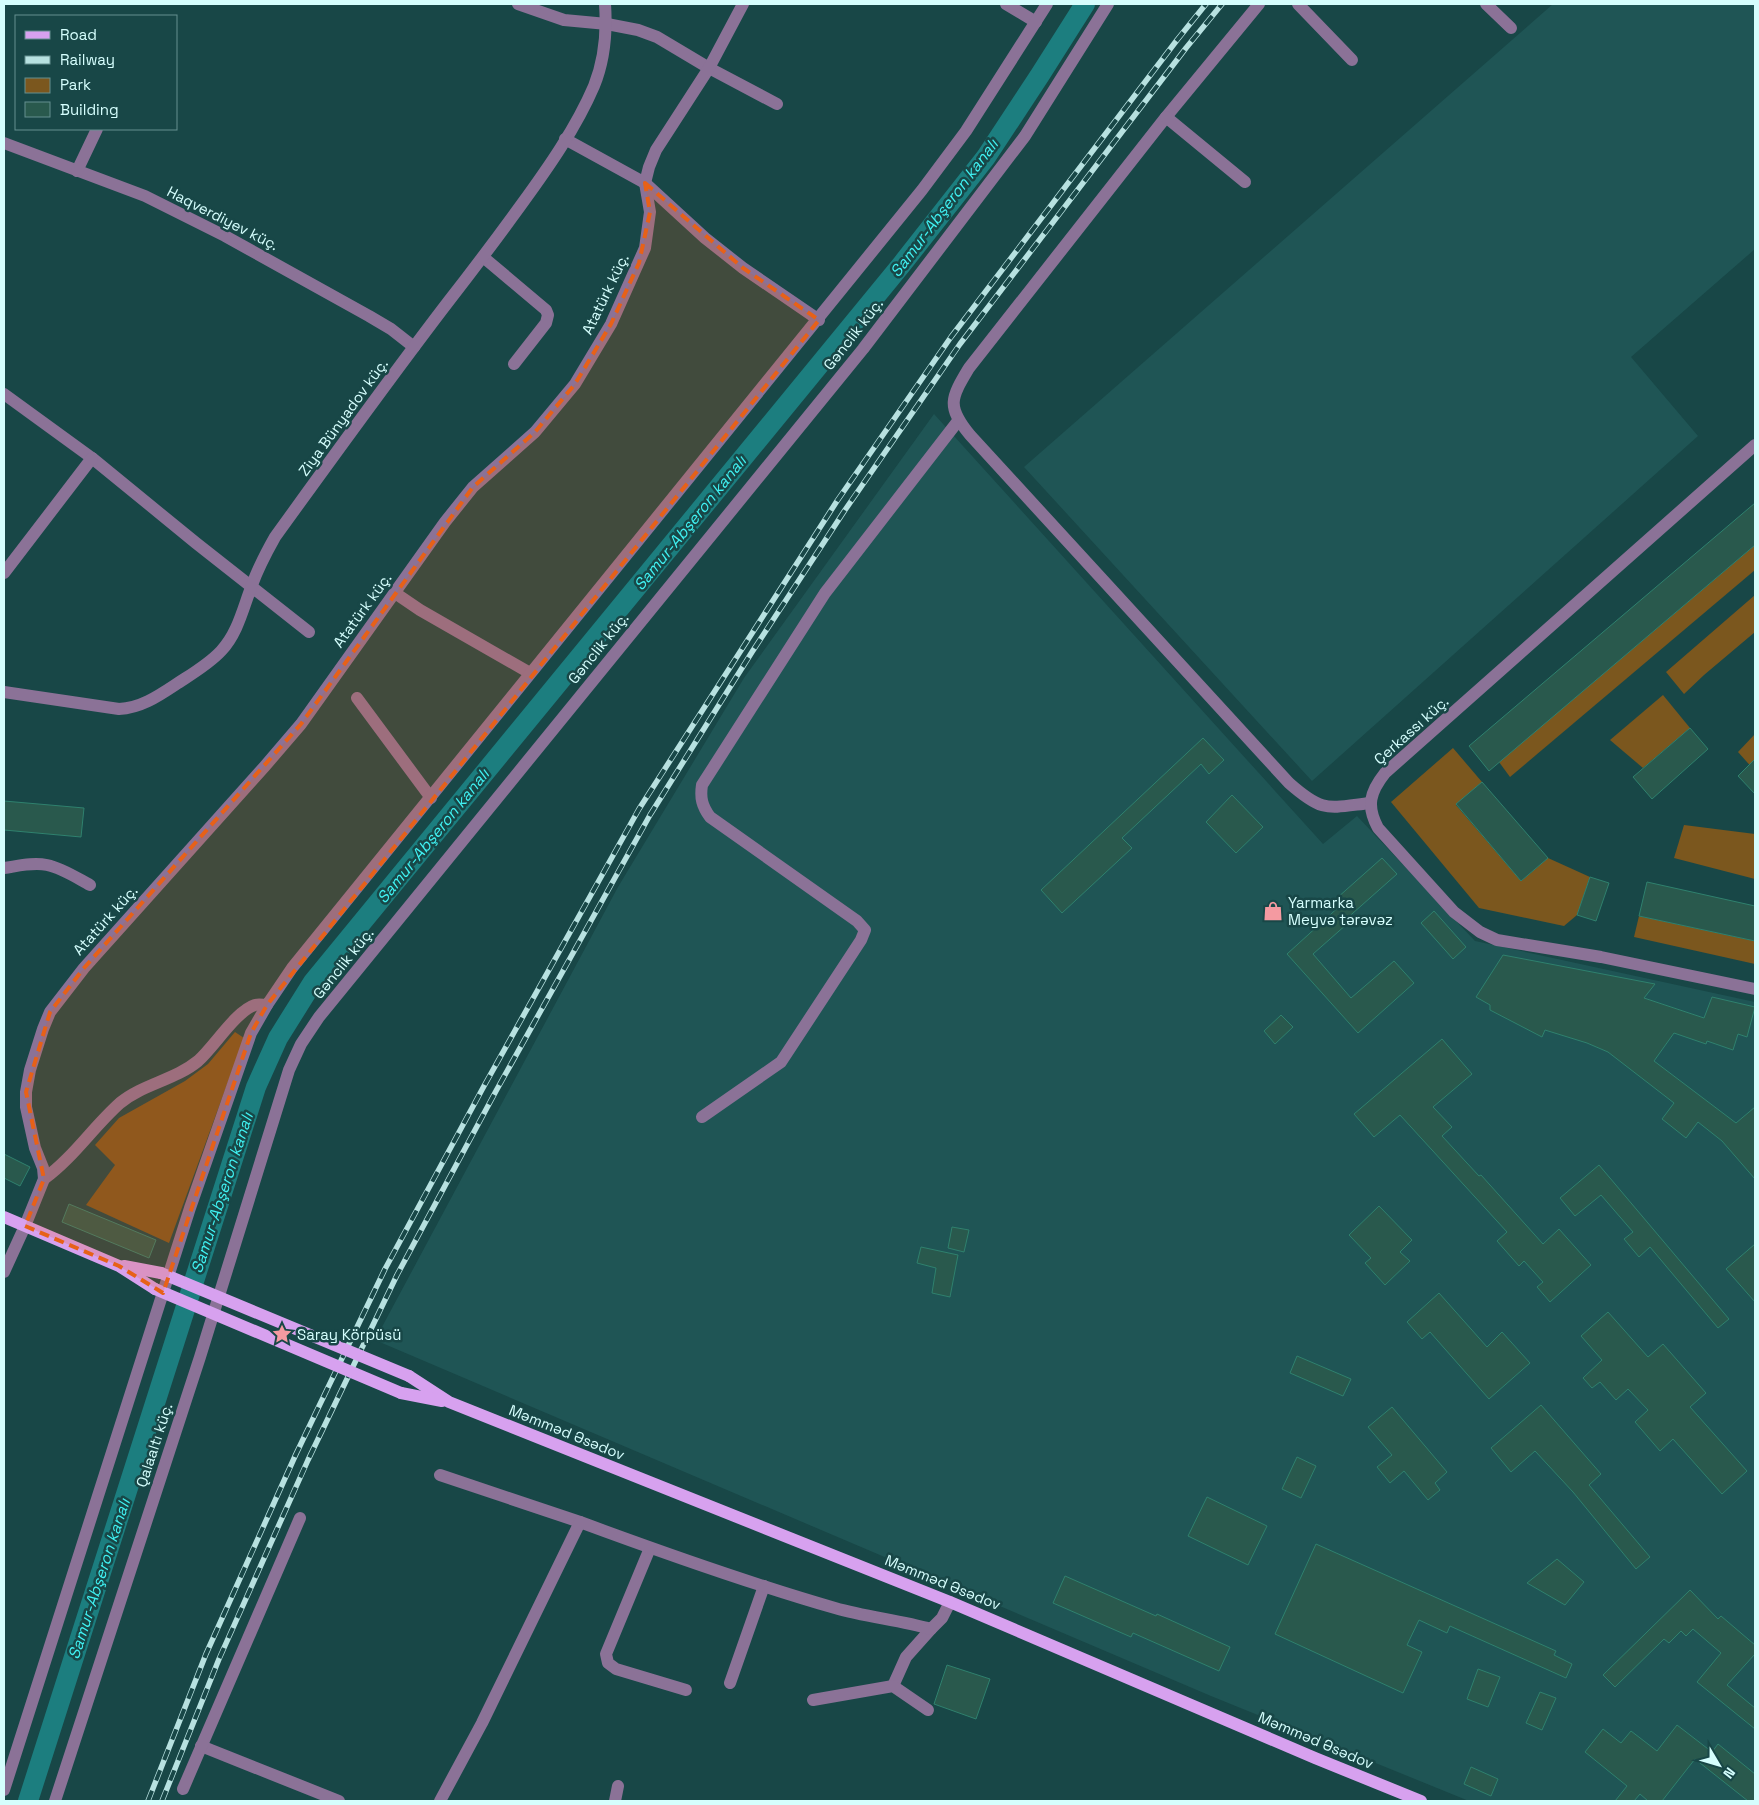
<svg xmlns="http://www.w3.org/2000/svg" width="1759" height="1805" viewBox="0 0 1759 1805" font-family="'Space Grotesk',sans-serif">
	<style>
		.built { fill: #1f5555 }
		.green { fill: #7b571e }
		.lines { fill: none; stroke-linecap: round; stroke-linejoin: round }
		.canal { stroke: #1c7e7f; stroke-width: 20 }
		.building { fill: #29594d; stroke: #2f816e }
		.minor { stroke: #8b7297; stroke-width: 12 }
		.tertiary { stroke: #8b7297; stroke-width: 12 }
		.primary { stroke: #d7a1ef; stroke-width: 12 }
		.rail-casing { stroke: #b7e1e0; stroke-width: 5.5 }
		.rail { stroke: #184747; stroke-width: 4; stroke-dasharray: 11; stroke-linecap: butt }
		.primary-bridge { stroke: #d7a1ef; stroke-width: 12 }
		.marked { fill: #e76118; fill-opacity: 0.2; stroke: #e76118; stroke-width: 4; stroke-dasharray: 10 6; stroke-linejoin: round }
		.labels { text-anchor: middle; dominant-baseline: central; stroke-width: 5; stroke-linejoin: round; paint-order: stroke }
		.street-label { font-size: 15px; fill: #d5fefd; stroke: #184747 }
		.poi-label { font-size: 15px; fill: #d5fefd; stroke: #184747; text-anchor: start }
		.water-label { font-size: 16px; font-style: italic; fill: #40f2f3; stroke: #184747 }
	</style>
	<rect width="100%" height="100%" fill="#184747"/>
	<g class="built">
		<path d="M1553,4H1755V249L1631,357L1698,436L1312,781L1024,467Z"/>
		<path d="M934,414L1323,844L1357,816L1475,941L1755,1002V1801H1469L1211,1696L375,1340L618,887L744,678Z"/>
	</g>
	<g class="green">
		<path d="M1755,545V570L1510,777L1499,762Z"/>
		<path d="M1755,595V632L1704,675L1684,694L1666,672Z"/>
		<path d="M1663,695L1690,728L1643,768L1610,740Z"/>
		<path d="M1755,734V771L1738,752Z"/>
		<path d="M1453,748L1482,782L1456,805L1521,881L1548,858L1590,877L1577,915L1564,926L1479,908L1391,802Z"/>
		<path d="M1684,825L1755,834V879L1674,858Z"/>
		<path d="M1639,916L1755,941V964L1634,937Z"/>
		<path d="M235,1032L244,1038L169,1243L86,1205L115,1165L95,1145L119,1118L185,1081L208,1064Z"/>
	</g>
	<g class="lines">
		<path class="canal" d="M28,1801L256,1087L278,1038L313,982L902,264L986,157L1040,75L1085,4"/>
	</g>
	<g class="building">
		<path d="M1755,503V545L1489,771L1469,746Z"/>
		<path d="M1690,728L1708,749L1652,799L1633,777Z"/>
		<path d="M1203,738L1224,760L1209,774L1201,764L1122,838L1132,848L1062,913L1041,890Z"/>
		<path d="M1755,759V794L1738,776Z"/>
		<path d="M1482,782L1548,858L1521,881L1456,804Z"/>
		<path d="M1232,795L1263,827L1236,853L1206,822Z"/>
		<path d="M4,801L84,808L81,837L4,830Z"/>
		<path d="M1382,858L1397,874L1344,921L1347,924L1313,954L1351,998L1394,961L1414,983L1358,1033L1287,954L1342,904L1337,898Z"/>
		<path d="M1590,877L1609,883L1596,921L1577,915Z"/>
		<path d="M1647,882L1755,906V941L1639,916Z"/>
		<path d="M1434,911L1466,947L1453,959L1421,923Z"/>
		<path d="M1503,955L1655,984L1644,998L1704,1018L1712,997L1755,1007L1747,1037L1738,1034L1733,1050L1707,1041L1706,1044L1674,1033L1654,1061L1736,1123L1755,1107V1179L1722,1141L1698,1122L1686,1138L1662,1119L1674,1103L1608,1052L1587,1043L1545,1030L1542,1037L1490,1010V1005L1476,997Z"/>
		<path d="M1281,1015L1293,1027L1275,1044L1264,1031Z"/>
		<path d="M1442,1039L1472,1074L1433,1107L1452,1127L1442,1136L1479,1176L1481,1175L1543,1244L1559,1229L1591,1265L1550,1302L1537,1287L1543,1282L1524,1261L1519,1266L1497,1241L1507,1232L1400,1115L1374,1137L1354,1114Z"/>
		<path d="M4,1154L30,1167L20,1186L4,1178Z"/>
		<path d="M1599,1165L1729,1319L1718,1328L1650,1247L1639,1257L1624,1239L1633,1232L1601,1195L1575,1216L1560,1198Z"/>
		<path d="M69,1204L156,1240L149,1258L62,1222Z"/>
		<path d="M1379,1206L1412,1240L1400,1252L1410,1261L1385,1285L1365,1263L1371,1258L1349,1235Z"/>
		<path d="M952,1227L969,1230L964,1252L948,1248Z"/>
		<path d="M1755,1244V1302L1726,1269Z"/>
		<path d="M921,1247L958,1255L950,1297L932,1293L936,1268L917,1263Z"/>
		<path d="M1439,1293L1487,1347L1502,1332L1530,1363L1489,1399L1430,1332L1422,1339L1407,1322Z"/>
		<path d="M1608,1312L1648,1357L1663,1344L1706,1393L1690,1407L1747,1471L1722,1494L1673,1439L1660,1451L1635,1422L1648,1410L1628,1389L1616,1400L1600,1382L1592,1388L1583,1378L1602,1360L1581,1336Z"/>
		<path d="M1297,1356L1351,1379L1343,1396L1290,1373Z"/>
		<path d="M1541,1405L1601,1474L1589,1485L1650,1557L1636,1569L1573,1492L1535,1451L1511,1472L1491,1448Z"/>
		<path d="M1392,1407L1447,1472L1435,1483L1440,1490L1428,1500L1404,1471L1390,1483L1377,1467L1392,1455L1368,1427Z"/>
		<path d="M1297,1457L1316,1466L1301,1498L1282,1489Z"/>
		<path d="M1207,1497L1267,1526L1248,1565L1188,1536Z"/>
		<path d="M1316,1544L1556,1651L1554,1655L1572,1664L1566,1678L1450,1626L1447,1633L1419,1620L1407,1645L1422,1652L1403,1693L1275,1634Z"/>
		<path d="M1557,1559L1584,1582L1565,1605L1527,1583Z"/>
		<path d="M1065,1576L1156,1616L1157,1614L1230,1647L1219,1671L1133,1633L1131,1637L1053,1603Z"/>
		<path d="M1690,1590L1718,1619L1721,1616L1755,1645V1654L1727,1685L1755,1708V1729L1697,1682L1721,1653L1693,1629L1686,1636L1681,1631L1669,1643L1664,1639L1615,1687L1603,1675Z"/>
		<path d="M947,1665L990,1679L976,1719L934,1704Z"/>
		<path d="M1478,1669L1500,1677L1488,1707L1467,1699Z"/>
		<path d="M1540,1692L1556,1698L1542,1730L1526,1723Z"/>
		<path d="M1677,1725L1712,1752L1718,1744L1755,1774V1801H1748L1695,1759L1662,1801H1648L1640,1794L1634,1801H1615L1627,1786L1585,1752L1603,1729L1621,1743L1631,1731L1657,1751Z"/>
		<path d="M1471,1767L1498,1779L1491,1796L1464,1784Z"/>
	</g>
	<g class="lines">
		<g class="minor">
			<path d="M518,4L564,20L607,24L638,30L657,37L709,68L777,104"/>
			<path d="M1006,4L1036,22"/>
			<path d="M1259,4L1166,117L969,368C951,398 946,406 970,435L1289,783C1323,813 1327,808 1370,803"/>
			<path d="M1298,4L1352,60"/>
			<path d="M1486,4L1511,28"/>
			<path d="M1166,117L1245,182"/>
			<path d="M565,139L645,183L705,238L743,268L819,320"/>
			<path d="M4,143L145,196L225,236L369,316L391,329L414,347"/>
			<path d="M77,171L97,129"/>
			<path d="M483,257L546,310L548,315L546,323L514,364"/>
			<path d="M4,394L92,458L196,543L309,632"/>
			<path d="M4,573L92,458"/>
			<path d="M395,593L420,610L530,673"/>
			<path d="M4,692L119,709C140,708 157,697 175,685C190,675 208,665 221,651C238,633 243,608 252,585C258,568 266,553 275,537C332,458 389,379 448,302C473,270 497,238 521,205C548,168 576,128 594,86C605,59 607,32 605,4"/>
			<path d="M357,698L431,798"/>
			<path d="M4,868C18,866 33,862 47,865C62,868 77,878 90,885"/>
			<path d="M702,1117L781,1062L861,940L865,930L857,921L710,817C702,806 700,798 702,785L825,593L958,421"/>
			<path d="M44,1179C74,1157 93,1127 120,1103C143,1084 175,1080 198,1061C214,1047 236,1011 255,1005C259,1004 263,1005 267,1005L292,968L922,190L966,131L1047,4"/>
			<path d="M25,1226L44,1179L43,1168L35,1148L26,1107V1092L30,1070L43,1029L50,1012L84,968L265,766L301,724L445,522L473,487L535,432L575,384L611,324L645,248L650,212L645,183L649,167L656,150L709,68L743,4"/>
			<path d="M440,1475L580,1522"/>
			<path d="M650,1548L606,1654L608,1663L616,1669L686,1690"/>
			<path d="M730,1683L764,1586"/>
			<path d="M893,1686L906,1657L931,1629"/>
			<path d="M813,1700L893,1686L928,1710"/>
			<path d="M201,1746L339,1801"/>
			<path d="M183,1789L300,1518"/>
			<path d="M4,1790L190,1208L251,1033L267,1005"/>
			<path d="M55,1801L200,1357L289,1070L301,1044L319,1017L863,349L1025,136L1108,4"/>
			<path d="M440,1801L482,1723L580,1522C664,1553 748,1583 835,1608C866,1617 899,1620 931,1629L942,1618L950,1602"/>
			<path d="M615,1801L618,1786"/>
		</g>
		<g class="tertiary">
			<path d="M1755,445L1385,773C1370,792 1366,806 1378,828L1454,912L1480,932L1497,940L1601,957L1755,989"/>
			<path d="M4,1272L25,1226"/>
		</g>
		<g class="primary">
			<path d="M4,1217L119,1266L155,1289"/>
			<path d="M124,1266L161,1273"/>
			<path d="M409,1376L449,1402L950,1602L1315,1758L1421,1801"/>
			<path d="M401,1393L442,1401"/>
		</g>
		<defs>
			<g id="rail">
				<path d="M148,1801L206,1654L296,1454L385,1269L484,1086L639,809L837,501L951,337L1177,40L1206,4"/>
				<path d="M162,1801L219,1659L308,1460L397,1275L496,1091L650,815L752,652L845,510L960,344L1186,48L1222,4"/>
			</g>
		</defs>
		<use href="#rail" class="rail-casing"/>
		<use href="#rail" class="rail"/>
		<g class="primary-bridge">
			<path d="M161,1273L409,1376"/>
			<path d="M155,1289L401,1393"/>
		</g>
	</g>
	<path class="marked" d="M645,183L743,268L819,320L267,1005L251,1033L163,1293L119,1266L25,1226L44,1179L26,1092L50,1012L84,968L301,724L473,487L535,432L575,384L611,324L639,263L650,212Z"/>
	<defs>
		<symbol id="shop-bare" viewBox="-9 -9 18 18"><path d="M-5-2.5h2.3a2.7 3.5 0 0 1 5.4 0H5L5.5 6h-11ZM-1.5-2.5h3a1.5 2.3 0 0 0-3 0Z" fill="#f49aa1" stroke="#184747" stroke-width="2.5" paint-order="stroke"/></symbol>
		<symbol id="sight-bare" viewBox="-9 -9 18 18"><path d="M0-6L1.8-2.2L6-1.7L2.9 1.2L3.7 5.4L0 3.3L-3.7 5.4L-2.9 1.2L-6-1.7L-1.8-2.2Z" fill="#f49aa1" stroke="#184747" stroke-width="2.5" paint-order="stroke"/></symbol>
	</defs>
	<g fill-rule="evenodd">
		<use href="#shop-bare" x="1259" y="897" width="28" height="28"/>
		<use href="#sight-bare" x="268" y="1320" width="28" height="28"/>
	</g>
	<g class="labels">
		<g class="street-label">
			<text transform="translate(223 218) rotate(27)">Haqverdiyev küç.</text>
			<text transform="translate(605 294) rotate(-64)">Atatürk küç.</text>
			<text transform="translate(853 334) rotate(-52)">Gənclik küç.</text>
			<text transform="translate(343 417) rotate(-54)">Ziya Bünyadov küç.</text>
			<text transform="translate(362 610) rotate(-54)">Atatürk küç.</text>
			<text transform="translate(598 648) rotate(-51)">Gənclik küç.</text>
			<text transform="translate(1411 730) rotate(-42)">Çerkassı küç.</text>
			<text transform="translate(105 920) rotate(-48)">Atatürk küç.</text>
			<text transform="translate(343 963) rotate(-51)">Gənclik küç.</text>
			<text transform="translate(567 1432) rotate(22)">Məmməd Əsədov</text>
			<text transform="translate(154 1445) rotate(-72)">Qalaaltı küç.</text>
			<text transform="translate(943 1582) rotate(22)">Məmməd Əsədov</text>
			<text transform="translate(1316 1740) rotate(23)">Məmməd Əsədov</text>
		</g>
		<g class="poi-label">
			<text x="1288" y="902">Yarmarka<tspan x="1288" dy="17">Meyvә tәrәvәz</tspan></text>
			<text x="297" y="1334">Saray Körpüsü</text>
		</g>
		<g class="water-label">
			<text transform="translate(944 208) rotate(-53)">Samur-Abşeron kanalı</text>
			<text transform="translate(690 523) rotate(-51)">Samur-Abşeron kanalı</text>
			<text transform="translate(433 836) rotate(-51)">Samur-Abşeron kanalı</text>
			<text transform="translate(222 1193) rotate(-72)">Samur-Abşeron kanalı</text>
			<text transform="translate(99 1579) rotate(-72)">Samur-Abşeron kanalı</text>
		</g>
	</g>
	<rect width="1759" height="1805" fill="none" stroke="#d5fefd" stroke-width="10"/>
	<rect x="15" y="15" width="162" height="115" fill="#184747" stroke="#649090"/>
	<rect x="25" y="31" width="25" height="8" fill="#d7a1ef" stroke="#649090"/>
	<text x="60" y="40" font-size="15" fill="#d5fefd">Road</text>
	<rect x="25" y="56" width="25" height="8" fill="#b7e1e0" stroke="#649090"/>
	<text x="60" y="65" font-size="15" fill="#d5fefd">Railway</text>
	<rect x="25" y="78" width="25" height="15" fill="#7b571e" stroke="#649090"/>
	<text x="60" y="90" font-size="15" fill="#d5fefd">Park</text>
	<rect x="25" y="102" width="25" height="15" fill="#29594d" stroke="#649090"/>
	<text x="60" y="115" font-size="15" fill="#d5fefd">Building</text>
	<g transform="translate(1719 1765) rotate(128)" stroke="#184747" stroke-width="4" paint-order="stroke">
	<path d="M0-4L9 19L0 12L-9 19Z" fill="#d5fefd"/>
	<text y="-8" font-size="14" font-weight="bold" text-anchor="middle" fill="#d5fefd">N</text>
	</g>
</svg>
